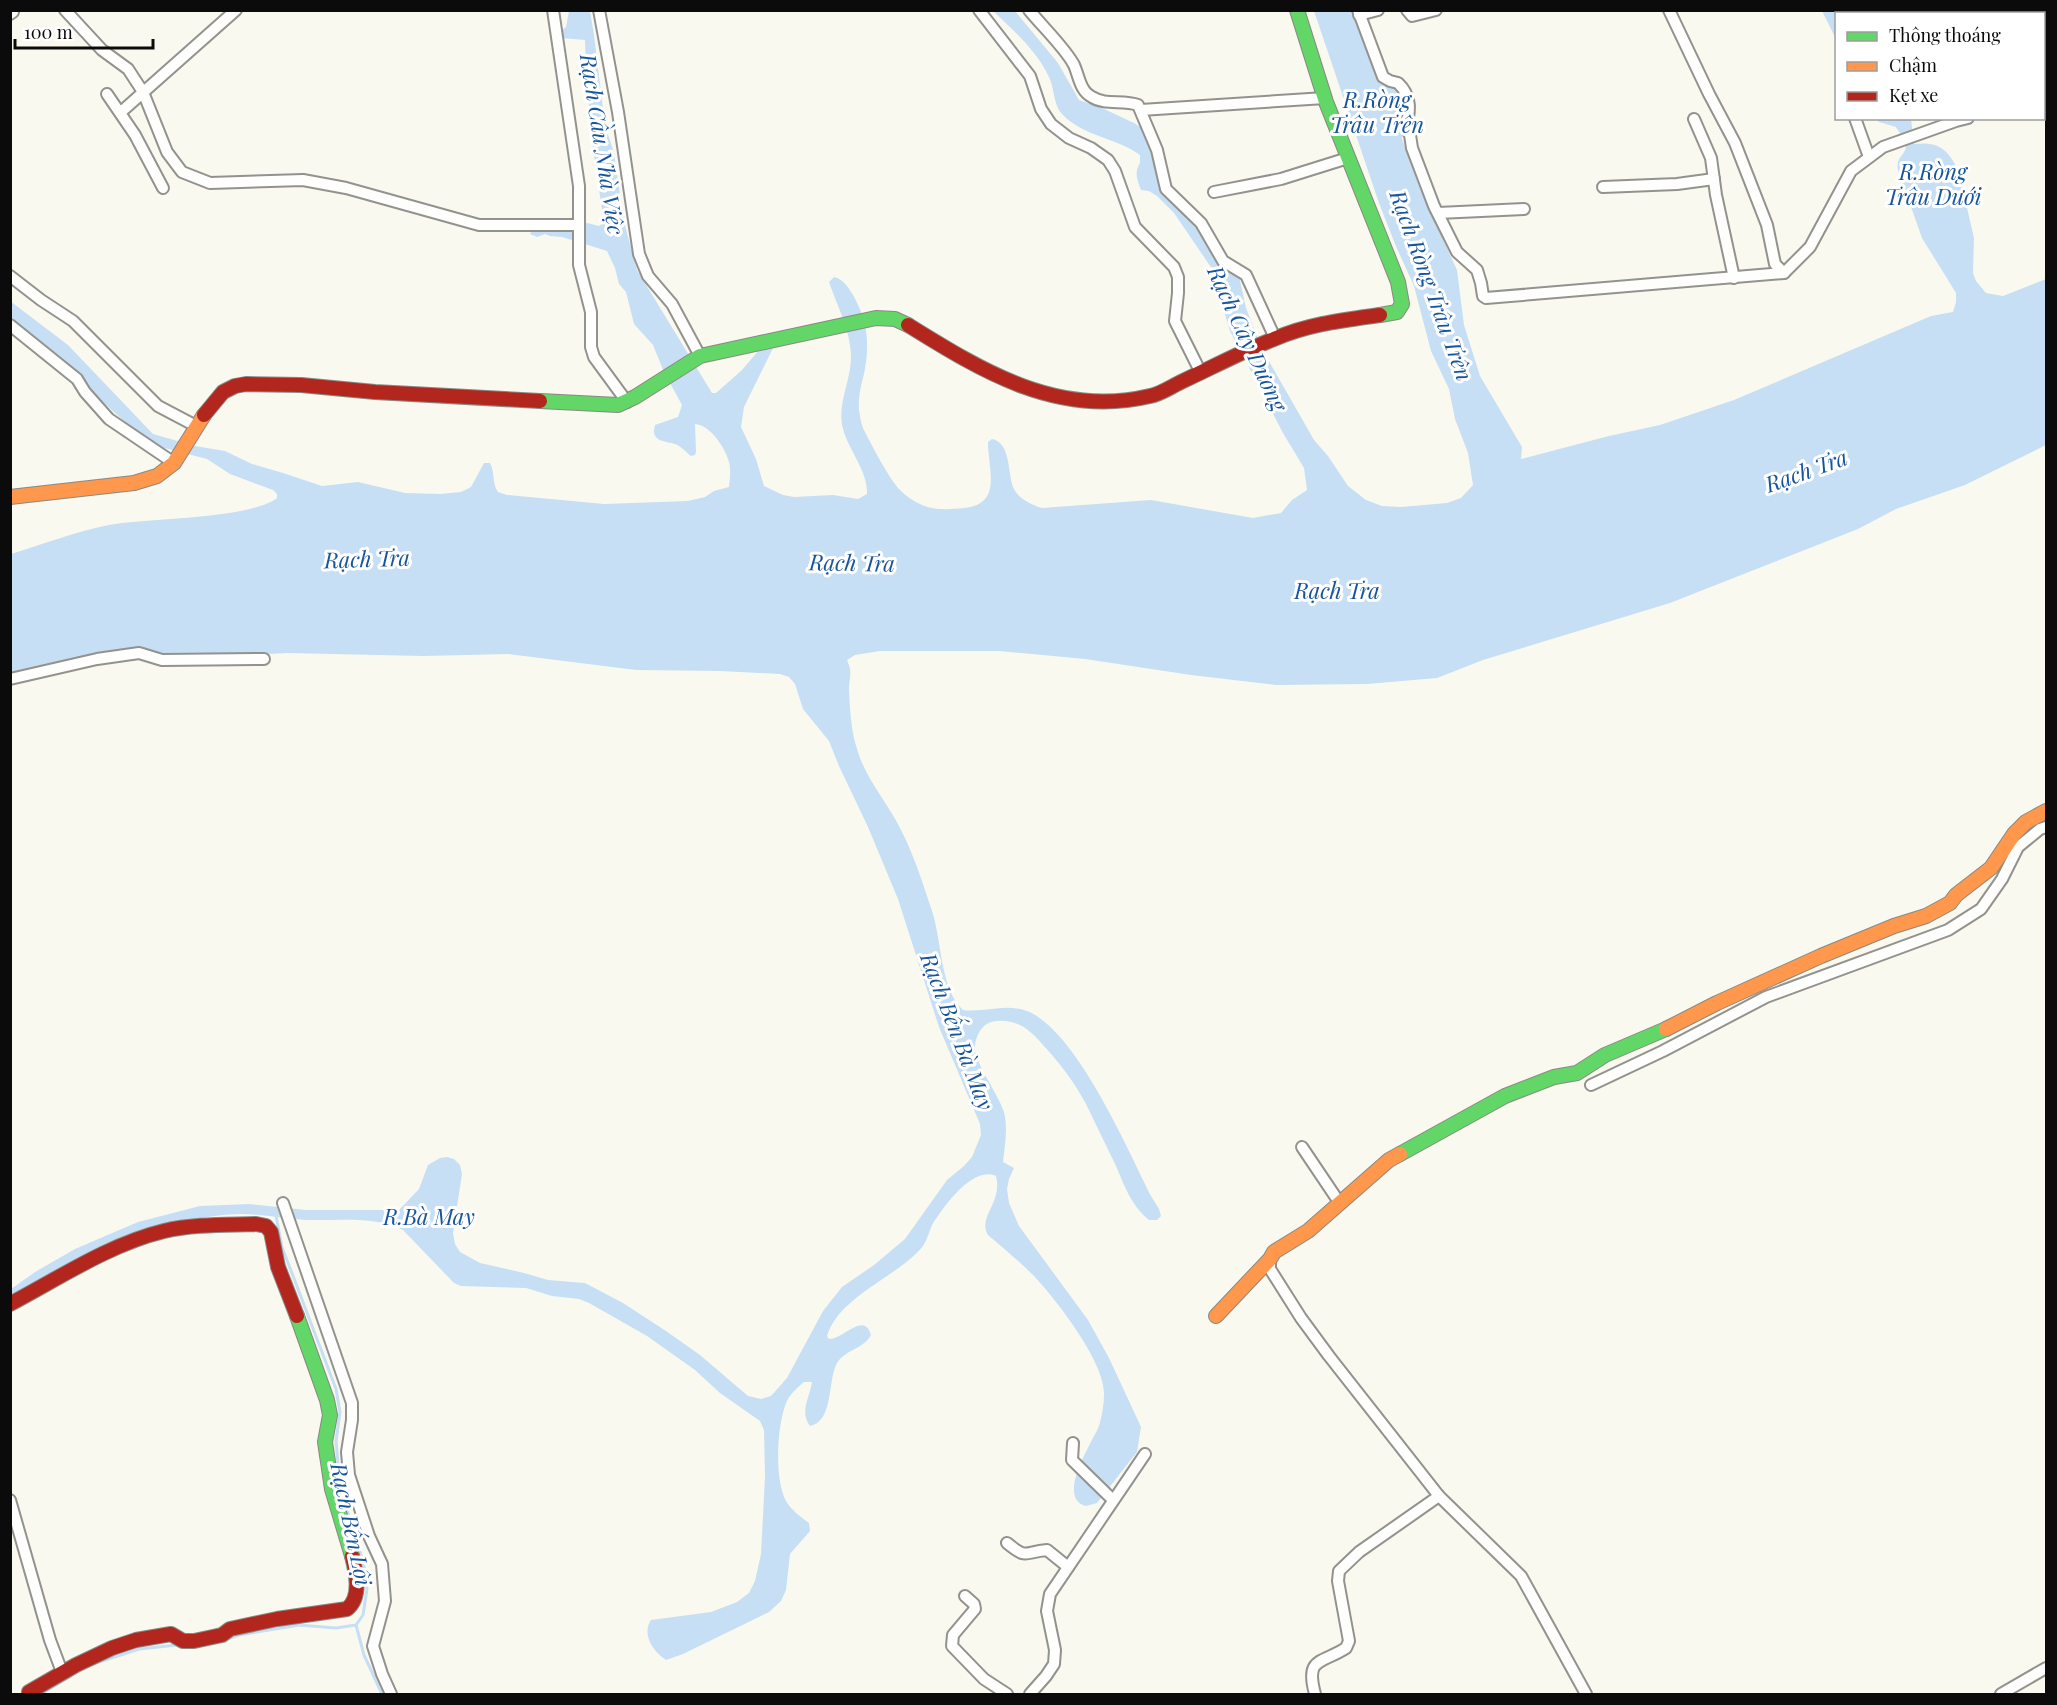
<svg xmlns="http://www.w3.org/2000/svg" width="2057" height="1705" viewBox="0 0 2057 1705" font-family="'Playfair Display',serif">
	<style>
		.water { fill: #c6dff4 }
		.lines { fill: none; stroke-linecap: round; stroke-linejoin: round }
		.stream { stroke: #c6dff4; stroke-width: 3 }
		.street-casing { stroke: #93928e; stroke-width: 14 }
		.fast-casing { stroke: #898984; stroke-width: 16 }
		.slow-casing { stroke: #898984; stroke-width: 16 }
		.jam-casing { stroke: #898984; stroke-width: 16 }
		.street { stroke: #fefefd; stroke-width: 10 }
		.fast { stroke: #63d668; stroke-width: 14 }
		.slow { stroke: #ff974d; stroke-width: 14 }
		.jam { stroke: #b3261e; stroke-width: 14 }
		.labels { text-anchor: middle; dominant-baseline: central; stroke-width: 6; stroke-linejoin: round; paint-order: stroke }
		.water-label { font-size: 22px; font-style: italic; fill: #16549c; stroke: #fff }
	</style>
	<rect width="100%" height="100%" fill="#faf9ef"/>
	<g class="water">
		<path d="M569,11H590L594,35L605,125L614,153L624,222L637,270L712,393H716L742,370L759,350L774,346L744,407L741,427L756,459L764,486L783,495L794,497L833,495L858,499L867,494C868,470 847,449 842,425C838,402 851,380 851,357C851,331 837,306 829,282L834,277C843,279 848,287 853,295C868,322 870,344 864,374C861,385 858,398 859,410C860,416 861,423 863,428C870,442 890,481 901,491C909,499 921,506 932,508C942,510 954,509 964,508C1003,504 988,470 988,442L992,439C1012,443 1007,475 1014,489C1019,499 1032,505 1042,508L1151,500L1253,518L1281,513L1292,500L1307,490L1304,468L1283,433L1230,331L1224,311L1219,279L1174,213L1157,196L1149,191L1141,190C1137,180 1134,173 1140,163V155C1117,138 1083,136 1063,115C1053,105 1055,90 1049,77C1037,51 1013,30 993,11H1015L1058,63L1079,100L1102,108L1134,123L1142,128L1149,138L1163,190L1197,224L1206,244L1226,266L1239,276L1246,308L1262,349L1314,440L1328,456L1348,486L1366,500L1382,506L1401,507L1447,503L1461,498L1473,485L1468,453L1455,419L1449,389L1431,351L1414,286L1395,244L1379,203L1314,11H1353L1373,59L1380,80L1393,88L1399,89L1405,105L1402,139L1420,189L1457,270L1464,325L1480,376L1522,447L1521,459L1609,436L1660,425L1734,400L1931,316L1953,312L1956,302V293L1922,238L1898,170C1895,157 1906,155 1906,146C1906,140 1898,131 1896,127L1879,122L1876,118L1911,119L1914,144C1919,144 1924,143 1929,144C1945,145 1954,160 1959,173L1974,238L1973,273L1976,281L1986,293L2003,296L2046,279V445L1965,485L1896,509L1858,529L1670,603L1483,660L1437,678L1367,684L1276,685L1191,675L1085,659L999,651H880L855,655L847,660C853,673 849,677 849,690C850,709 851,731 857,749C865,778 888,803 901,830C914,855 923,884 932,911C942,941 940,989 963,1010C984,1013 1005,1003 1027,1011C1076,1030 1128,1150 1151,1196L1159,1209L1161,1216L1157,1220H1149C1131,1205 1125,1187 1116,1166C1106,1145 1096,1125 1086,1104C1075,1083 1059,1062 1043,1045C1031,1031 1018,1019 997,1021C983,1022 977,1033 975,1045C972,1059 999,1095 1004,1112C1008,1128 1005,1145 1003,1162L1014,1168L1009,1179L1007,1189L1009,1203L1019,1226L1088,1320L1109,1358L1141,1427L1137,1452L1097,1503L1086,1506C1055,1498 1093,1441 1099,1426C1102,1415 1104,1405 1104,1394C1105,1362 1055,1298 1033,1275C1019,1261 1003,1248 988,1235C977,1217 1003,1203 996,1176C973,1165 943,1207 932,1225C929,1232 927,1240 923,1246C898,1277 839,1296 827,1336L829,1339C844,1339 864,1311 871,1335C864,1349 843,1350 836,1365C828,1382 833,1422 810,1426C799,1412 810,1397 812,1382H804C797,1388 789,1395 786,1403C777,1426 774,1479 786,1501C791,1510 801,1517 809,1523L810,1531L790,1554L786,1590L781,1601L769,1612L683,1654L666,1660C654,1652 641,1635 651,1620L711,1612L737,1602L749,1593L755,1581L761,1554L765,1477L764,1430L760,1421L720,1393L695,1370L647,1336L589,1303L579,1299L552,1296L526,1288L461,1286L454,1283L403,1230C375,1215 337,1221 307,1220C285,1219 263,1214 241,1214C224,1214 207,1217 191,1220L11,1302V1289L35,1272L75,1249L138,1222L200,1206L249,1204L306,1210H399L419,1189L428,1165L440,1158L447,1157L454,1159L460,1165L462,1174L453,1233L455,1244L460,1252L480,1263L524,1273L548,1280L585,1283L623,1303L666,1331L700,1355L748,1396L761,1399L771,1396L787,1378L823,1311L842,1287L874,1265L905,1239L947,1180L964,1166L972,1157L981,1135L980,1124L939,1027L898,899L868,827L839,766L829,741L803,709L795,684L789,677L780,674L720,671L636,670L508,654L423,656L288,653L165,659L133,652L11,676V554C43,544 75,532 109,525C147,518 250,519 277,498V494L273,490L230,474L207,459L149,444L11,318L10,301L68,345L153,434L195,446L225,451L252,464L283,473L322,486L358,482L405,493L440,494L461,492L471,487L484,463H490C495,472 492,484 498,492L507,495L604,504L688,501L705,497L714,491L729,487C730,479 731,470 729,462C725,447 710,425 695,424L696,452L695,455L691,456C687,453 681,446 675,444C665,441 650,442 655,425L678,417L682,405L664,372L653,345L634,324L626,292L619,284L615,268L607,251L562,237L550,236L545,234L537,237L530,234L533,229L578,228L587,223L599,226L604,223L592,142L586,71L585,40L562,38L559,33L566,27Z"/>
		<path d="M1822,11H1858L1860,13L1836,14V39Z"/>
	</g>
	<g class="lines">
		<g class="stream">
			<path d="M356,1625L364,1655L382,1694"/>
			<path d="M227,1639L239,1635L299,1625L336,1628L356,1625L363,1615L367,1589L364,1565L340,1487L336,1441L340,1412L336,1389L282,1247L276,1216"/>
			<path d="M93,1664L139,1649L177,1645"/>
			<path d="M41,1694L71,1676"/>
		</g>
		<defs>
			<g id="street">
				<path d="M65,10L102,50L128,69L143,92L167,152L182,172L210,183L303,180L346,188L479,225H579"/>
				<path d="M553,10L579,186V265L591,312V347L594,357L627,402"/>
				<path d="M599,10L618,112L639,254L648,276L672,304L700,356"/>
				<path d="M979,10L1030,76L1041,109L1051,124L1069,138L1091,148L1108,160L1115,171L1135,227L1174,267L1178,277V293L1175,321L1201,373"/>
				<path d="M1029,10C1042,26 1066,49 1074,65C1079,76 1080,91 1092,97C1106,106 1123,99 1138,105L1157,150L1166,189L1201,223L1223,261L1246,275L1275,338"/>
				<path d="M1358,10L1383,77L1390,81L1398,83C1412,96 1410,111 1406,128L1410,135L1412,148L1434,206L1457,252L1477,270L1481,283L1483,296L1486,298L1784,273L1810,247L1851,171L1883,147L1956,121L1968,118"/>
				<path d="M1407,10L1412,16L1436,10"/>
				<path d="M1669,10L1709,94L1735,143L1767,225L1775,264L1784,273"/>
				<path d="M10,14L13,12"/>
				<path d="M1359,15L1378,10"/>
				<path d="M107,94L135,135L163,188"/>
				<path d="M2044,103L2046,102"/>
				<path d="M1141,110L1325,98"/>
				<path d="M121,112L236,10"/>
				<path d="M1855,118L1869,157"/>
				<path d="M1694,119L1711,158L1716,195L1734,278"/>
				<path d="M1603,187L1677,184L1714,179"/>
				<path d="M1214,192L1281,179L1348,158"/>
				<path d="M1438,213L1524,209"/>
				<path d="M10,276L41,300L73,321L158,406L196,426"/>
				<path d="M10,325L77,379L85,392L109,419L174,463"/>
				<path d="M10,679L97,659L139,653L162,660L264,659"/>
				<path d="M1591,1085L1663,1051L1766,997L1948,930L1981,909L2002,879L2018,847L2040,829L2046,827"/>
				<path d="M1302,1147L1339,1202"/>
				<path d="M283,1203L352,1403V1420L347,1452L349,1475L369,1536L382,1564L385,1601L373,1646L382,1674L391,1694"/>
				<path d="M1270,1259V1269L1301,1318L1329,1356L1439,1496L1521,1576L1586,1694"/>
				<path d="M1073,1443L1072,1460L1113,1500"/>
				<path d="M10,1500L50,1640L62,1672"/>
				<path d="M1007,1543C1028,1560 1023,1552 1047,1550L1068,1567"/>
				<path d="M965,1596L974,1604L975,1609L953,1635L952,1646L984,1679L1007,1694"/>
				<path d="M1030,1694L1046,1676L1054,1664L1055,1650L1047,1611L1050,1594L1145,1454"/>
				<path d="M1315,1694C1305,1657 1321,1664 1346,1648L1349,1641L1338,1581L1339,1571L1359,1552L1439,1496"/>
				<path d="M2001,1694L2046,1668"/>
			</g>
			<g id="fast">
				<path d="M1297,10L1326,102L1398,282L1402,304L1397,312L1380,315"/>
				<path d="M540,401L618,405L635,397L700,356L876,318L895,319L908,325"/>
				<path d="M1400,1154L1505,1096L1554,1077L1577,1073L1605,1055L1666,1029"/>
				<path d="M297,1316L327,1400L330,1415L325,1442L332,1489L352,1556"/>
			</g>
			<g id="slow">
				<path d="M10,497L134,483L157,476L174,463L204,415"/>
				<path d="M1666,1029L1717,1003L1821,956L1894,926L1926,916L1950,903L1956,895L1991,868L2014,834L2026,822L2046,811"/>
				<path d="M1216,1316L1270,1259L1274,1252L1308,1231L1389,1160L1400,1154"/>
			</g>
			<g id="jam">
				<path d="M908,325C982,371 1058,418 1150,396C1161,394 1172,386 1183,381C1213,367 1243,351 1274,339C1308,324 1344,320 1380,315"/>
				<path d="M204,415L223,392L235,386L246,384L301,385L375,392L540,401"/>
				<path d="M10,1304C59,1278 110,1244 164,1231C194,1224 225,1225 256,1224L266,1226L271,1232L278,1267L297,1316"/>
				<path d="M29,1694V1692L76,1665L112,1648L136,1640L171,1634L183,1641H194L222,1635L230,1629L277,1619L347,1609C362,1597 356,1572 352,1556"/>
			</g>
		</defs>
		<use href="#street" class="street-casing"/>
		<use href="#fast" class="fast-casing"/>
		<use href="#slow" class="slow-casing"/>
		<use href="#jam" class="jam-casing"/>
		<use href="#street" class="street"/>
		<use href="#fast" class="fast"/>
		<use href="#slow" class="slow"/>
		<use href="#jam" class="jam"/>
	</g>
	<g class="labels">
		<g class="water-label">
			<text x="1377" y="99">R.Ròng<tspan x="1377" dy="25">Trâu Trên</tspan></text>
			<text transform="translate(603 144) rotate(81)">Rạch Cầu Nhà Việc</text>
			<text x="1933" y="171">R.Ròng<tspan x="1933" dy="25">Trâu Dưới</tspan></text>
			<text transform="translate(1432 285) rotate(70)">Rạch Ròng Trâu Trên</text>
			<text transform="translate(1248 338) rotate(65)">Rạch Cây Dương</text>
			<text transform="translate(1806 470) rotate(-20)">Rạch Tra</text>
			<text transform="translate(367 558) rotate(-2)">Rạch Tra</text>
			<text transform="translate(852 562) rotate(1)">Rạch Tra</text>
			<text x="1337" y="590">Rạch Tra</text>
			<text transform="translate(958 1031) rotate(69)">Rạch Bến Bà May</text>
			<text x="429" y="1216">R.Bà May</text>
			<text transform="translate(352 1524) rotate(78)">Rạch Bến Lội</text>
		</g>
	</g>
	<rect width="2057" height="1705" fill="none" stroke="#0b0b0b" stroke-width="24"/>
	<rect x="1835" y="12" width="210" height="108" fill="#ffffff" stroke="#9d9d9d" stroke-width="1.5"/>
	<rect x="1847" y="32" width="30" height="9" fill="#63d668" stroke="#9d9d9d" stroke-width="1.5"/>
	<text x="1889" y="42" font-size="18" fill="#0b0b0b">Thông thoáng</text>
	<rect x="1847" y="62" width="30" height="9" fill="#ff974d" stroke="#9d9d9d" stroke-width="1.5"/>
	<text x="1889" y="72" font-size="18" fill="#0b0b0b">Chậm</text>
	<rect x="1847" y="92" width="30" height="9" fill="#b3261e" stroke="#9d9d9d" stroke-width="1.5"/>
	<text x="1889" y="102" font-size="18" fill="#0b0b0b">Kẹt xe</text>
	<path d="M15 39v9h138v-9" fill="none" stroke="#0b0b0b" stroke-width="3"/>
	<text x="24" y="39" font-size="18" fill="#0b0b0b" stroke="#ffffff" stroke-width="4.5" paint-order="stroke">100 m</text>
</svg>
